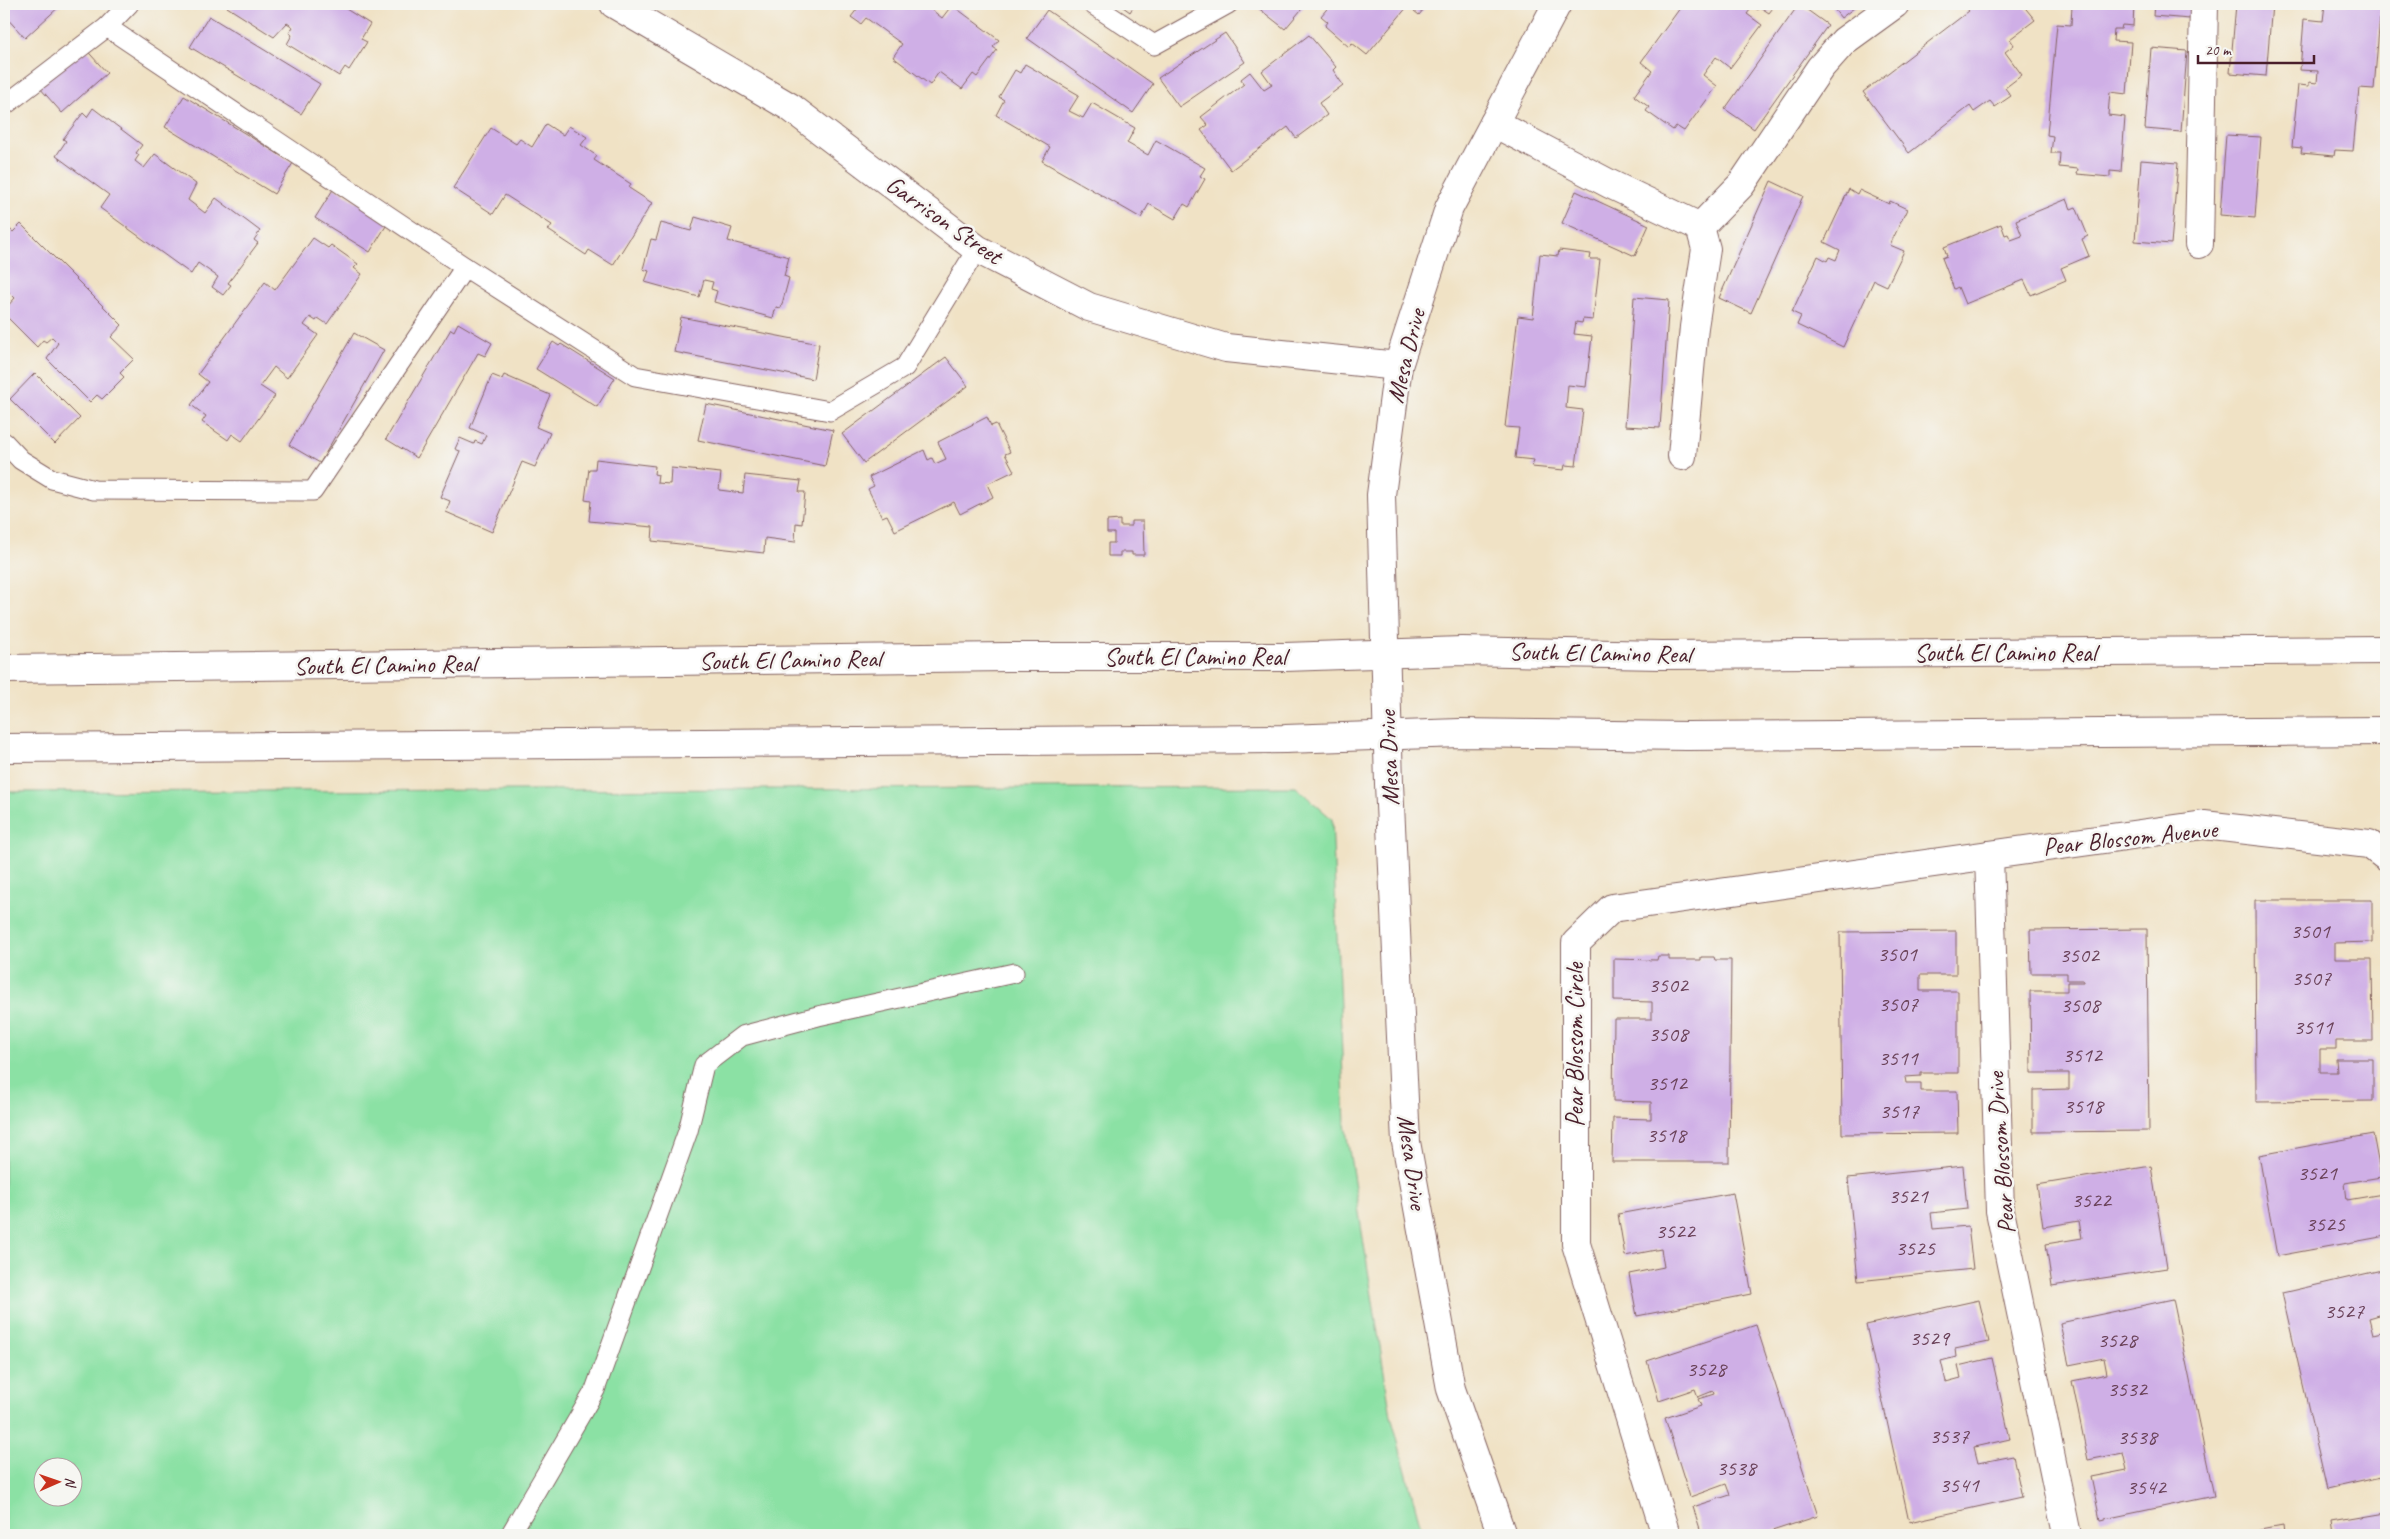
<svg xmlns="http://www.w3.org/2000/svg" width="2390" height="1539" viewBox="0 0 2390 1539" font-family="Caveat,sans-serif">
	<style>
		.green { fill: #8be1a4; stroke: #6a8068; fill-rule: evenodd }
		.building { fill: #cfafe6 }
		.lines { fill: none; stroke-linecap: round; stroke-linejoin: round }
		.service-casing { stroke: #846361; stroke-width: 21 }
		.minor-casing { stroke: #846361; stroke-width: 30 }
		.secondary-casing { stroke: #846361; stroke-width: 30 }
		.primary-casing { stroke: #846361; stroke-width: 30 }
		.service { stroke: #fff; stroke-width: 19 }
		.minor { stroke: #fff; stroke-width: 28 }
		.secondary { stroke: #fff; stroke-width: 28 }
		.primary { stroke: #fff; stroke-width: 28 }
		.labels { text-anchor: middle; dominant-baseline: central; stroke-width: 5; stroke-linejoin: round; paint-order: stroke }
		.number-label { font-size: 22px; fill: #6b435a }
		.street-label { font-size: 25px; fill: #4a1f2b; stroke: #f6f6f2 }
	</style>
	<rect width="100%" height="100%" fill="#f6f6f2"/>
	<filter id="ink" filterUnits="userSpaceOnUse"><feTurbulence type="fractalNoise" baseFrequency=".02" numOctaves="2"/><feDisplacementMap in="SourceGraphic" scale="10" xChannelSelector="R" yChannelSelector="G"/><feConvolveMatrix kernelMatrix="1 2 1 2 8 2 1 2 1" color-interpolation-filters="sRGB"/></filter>
	<filter id="wash" filterUnits="userSpaceOnUse"><feTurbulence type="fractalNoise" baseFrequency=".0096" numOctaves="4" result="noise"/><feDisplacementMap in="SourceGraphic" scale="20" xChannelSelector="R" yChannelSelector="G"/><feGaussianBlur stdDeviation="1.12" result="paint"/><feColorMatrix in="noise" values="0 0 0 0 0 0 0 0 0 0 0 0 0 0 0 0 0 1.4 0 .05"/><feComposite in="paint" operator="in"/></filter>
	<g filter="url(#wash)">
		<rect width="100%" height="100%" fill="#f0e2c5"/>
		<path class="green" d="M1296,787L1332,819L1345,1124L1391,1416L1423,1535H4V792ZM42,1466H72V1496H42Z"/>
		<g id="blocks">
			<g class="building">
				<path d="M9,4H62L25,38L4,15V8Z"/>
				<path d="M229,4H338L370,24L361,39L367,42L349,70L345,67L339,76L287,44L292,35L289,33L293,27L287,23L274,37L227,7Z"/>
				<path d="M861,4H937L932,10L942,18L952,5L999,40L993,47L997,50L977,77L973,74L962,89L939,72L930,85L893,57L902,44L866,18L861,24L851,17Z"/>
				<path d="M1119,4H1135L1130,12Z"/>
				<path d="M1259,4H1306L1285,29L1257,7Z"/>
				<path d="M1331,4H1428L1419,15L1408,6L1367,55L1352,43L1349,47L1325,26L1328,22L1321,16Z"/>
				<path d="M1683,4H1776L1769,13L1760,7L1758,10L1753,6L1747,14L1762,25L1730,68L1716,57L1703,75L1717,86L1684,131L1676,126L1673,130L1646,111L1649,107L1634,96L1652,71L1641,62Z"/>
				<path d="M1799,4L1828,25L1754,129L1725,109Z"/>
				<path d="M1830,4H1859L1841,18Z"/>
				<path d="M1963,4H2022L2035,20L2010,39L2014,45L2005,52L2022,75L2005,88L2011,96L1995,107L1990,101L1974,112L1970,106L1909,153L1863,92L1969,11Z"/>
				<path d="M2072,4H2134L2133,26L2122,25L2121,29H2114L2113,41L2131,42L2127,94L2110,92L2108,115L2125,117L2121,172L2110,171V177L2077,174L2078,169L2059,167L2060,153H2051L2053,136L2047,135L2057,24L2071,25Z"/>
				<path d="M2154,4H2191L2190,19L2153,16Z"/>
				<path d="M2236,4H2272L2266,76L2230,73Z"/>
				<path d="M2325,4H2381L2374,89L2359,88L2353,151L2335,150L2334,156L2301,153L2302,148L2292,147L2298,85L2309,86V82L2317,83L2318,71L2300,70L2304,19L2323,21Z"/>
				<path d="M1047,10L1153,84L1133,113L1027,38Z"/>
				<path d="M209,16L320,84L301,114L190,47Z"/>
				<path d="M1225,33L1245,62L1179,107L1158,78Z"/>
				<path d="M1309,35L1336,67L1333,70L1343,85L1319,103L1327,115L1296,138L1288,127L1231,170L1201,130L1208,125L1201,117L1244,84L1241,79L1250,72L1264,90L1272,85L1262,71Z"/>
				<path d="M83,46L107,73L62,113L39,87Z"/>
				<path d="M2151,48L2187,51L2181,132L2145,129Z"/>
				<path d="M1025,64L1079,95L1069,111L1083,118L1092,103L1135,128L1127,143L1148,155L1156,140L1205,168L1200,176L1205,179L1189,207L1184,204L1175,219L1149,204L1141,218L1042,161L1050,147L996,115L1004,100L999,97L1015,70L1020,73Z"/>
				<path d="M184,96L293,163L274,194L165,127Z"/>
				<path d="M93,108L142,145L136,153L139,155L135,161L144,168L155,154L196,184L188,200L205,213L216,198L260,231L254,240L258,243L228,283L231,285L223,295L212,287L218,277L198,263L191,274L100,208L109,195L56,156L66,141L63,139L83,113L87,117Z"/>
				<path d="M546,124L563,135L569,126L587,137L581,145L597,156L594,160L631,184L629,188L652,203L613,265L589,250L586,255L548,230L552,225L505,195L493,214L453,188L491,128L516,144L520,139L532,147Z"/>
				<path d="M2226,135L2261,137L2255,218L2220,215Z"/>
				<path d="M2141,160L2178,163L2171,244L2135,241Z"/>
				<path d="M1771,181L1803,196L1751,313L1719,298Z"/>
				<path d="M334,188L389,221L370,252L315,218Z"/>
				<path d="M1849,189L1857,194L1859,190L1889,204L1890,201L1907,209L1890,245L1904,251L1887,286L1874,280L1843,347L1797,325L1801,316L1792,312L1818,256L1827,261L1829,257L1836,260L1840,250L1824,242Z"/>
				<path d="M1576,191L1649,225L1635,256L1562,223Z"/>
				<path d="M2067,199L2071,209L2076,207L2088,236L2082,239L2089,256L2061,268L2066,280L2031,295L2024,280L1965,304L1958,287L1954,289L1942,258L1947,256L1944,247L2001,224L2005,235L2008,234L2011,240L2022,236L2016,220Z"/>
				<path d="M695,217L732,228L728,241L789,257L784,276L789,278L781,308L776,307L773,318L714,302L717,291L711,289L713,282L704,280L699,297L645,282L649,271L643,269L651,239L656,240L661,223L691,231Z"/>
				<path d="M4,224L13,232L21,224L122,325L111,337L134,359L120,373L124,377L102,399L97,395L90,402L47,359L58,343L52,337L46,342L43,340L37,347L4,314V310L15,298L4,287Z"/>
				<path d="M313,238L328,248L331,245L358,264L354,268L362,274L327,324L318,318L316,321L310,317L304,325L318,335L287,378L274,367L260,386L275,396L242,441L232,434L228,440L202,422L206,416L191,405L208,382L198,374L265,282L275,290Z"/>
				<path d="M1559,250L1591,254L1590,259H1600L1593,320L1583,319L1582,323L1576,322L1574,334L1592,336L1586,387L1568,385L1566,408L1583,410L1576,466L1565,465L1564,470L1532,467L1534,460L1515,458L1519,428L1505,427L1518,316L1533,318L1540,254L1558,256Z"/>
				<path d="M1634,297L1669,300L1660,428L1625,426Z"/>
				<path d="M681,317L819,344L813,379L674,352Z"/>
				<path d="M458,323L492,343L485,356L478,353L417,458L386,439L451,329L454,331Z"/>
				<path d="M354,333L384,350L320,463L289,445Z"/>
				<path d="M553,342L559,346L561,344L615,378L597,407L536,369Z"/>
				<path d="M946,357L968,386L864,463L842,434Z"/>
				<path d="M35,373L80,418L55,444L10,399Z"/>
				<path d="M492,375L502,379L504,375L550,395L536,427L550,433L535,467L522,462L492,532L446,512L450,501L440,497L460,451L455,449L460,438L474,444L475,441L482,444L486,435L470,428Z"/>
				<path d="M706,404L833,430L825,466L698,440Z"/>
				<path d="M987,417L991,426L996,424L1010,452L1005,454L1014,471L987,484L993,497L960,514L954,502L895,531L887,515L882,517L868,489L874,486L869,477L924,450L928,460L932,458L935,464L946,459L938,442Z"/>
				<path d="M596,459L655,466L654,474L658,475L657,483L670,484L671,468L721,473L719,490L743,493L745,475L801,481L799,492H805L802,524L796,523L795,542L765,538L764,553L652,541L653,527L589,521L591,501L585,500L589,469H595Z"/>
				<path d="M1120,520V526H1131V521H1143L1144,555H1132V552H1120V556H1108V543H1114V533H1107V521Z"/>
				<path d="M2255,900H2372V942L2335,943V959H2372L2373,1041H2336V1049H2320V1072H2337L2336,1059H2373V1101L2256,1102Z"/>
				<path d="M2147,929L2149,1131L2033,1132V1090L2069,1089V1073H2031L2030,991H2067V982H2083V980H2067V973H2031L2030,930Z"/>
				<path d="M1956,931V975H1920V991H1958V1073H1921V1076L1905,1077L1906,1083H1921V1091H1957L1958,1133L1842,1134L1840,932Z"/>
				<path d="M1658,956H1669V960H1701V957H1714L1715,960H1731L1729,1162H1612L1613,1118L1651,1119V1102L1613,1101L1614,1019H1652V1002L1614,1001V959L1657,960Z"/>
				<path d="M2373,1134L2381,1177L2345,1183L2347,1200L2383,1194L2386,1213V1236L2277,1256L2259,1155Z"/>
				<path d="M1963,1166L1967,1209L1931,1213L1933,1229L1968,1226L1973,1269L1858,1281L1848,1178Z"/>
				<path d="M2151,1166L2167,1268L2052,1286L2046,1244L2082,1238L2079,1221L2043,1227L2037,1185Z"/>
				<path d="M1733,1193L1752,1294L1637,1316L1629,1274L1664,1267L1661,1249L1625,1256L1618,1214Z"/>
				<path d="M2386,1269V1313L2369,1318L2373,1334L2386,1331V1476L2327,1489L2282,1293Z"/>
				<path d="M2173,1299L2214,1496L2100,1520L2091,1477L2127,1470L2123,1453L2088,1460L2072,1381L2107,1374L2104,1358L2069,1365L2060,1323Z"/>
				<path d="M1979,1300L1989,1342L1955,1349L1956,1357L1941,1361L1946,1382L1961,1378L1958,1366L1992,1358L2010,1439L1974,1447L1978,1463L2013,1456L2022,1497L1909,1522L1866,1325Z"/>
				<path d="M1756,1325L1818,1516L1760,1535H1702L1693,1507L1730,1495L1726,1484L1690,1497L1665,1418L1701,1406L1698,1399L1714,1394L1713,1391L1698,1397L1695,1389L1659,1401L1647,1361Z"/>
				<path d="M2386,1512V1535H2335L2333,1521Z"/>
				<path d="M2283,1526L2284,1535H2239V1534Z"/>
			</g>
		</g>
	</g>
	<g filter="url(#ink)">
		<use href="#blocks" fill-opacity="0" stroke="#846361" stroke-width="1"/>
		<g class="lines">
			<defs>
				<g id="service">
					<path d="M1092,4L1154,45L1228,4"/>
					<path d="M107,27L465,267L635,376L830,411L905,367L977,249"/>
					<path d="M4,106L107,27L129,4"/>
					<path d="M4,442L21,460L52,479L94,490L313,491L465,267"/>
					<path d="M510,1535L595,1390L688,1131L704,1065L742,1036L818,1016L1014,973"/>
				</g>
				<g id="minor">
					<path d="M614,4L790,107L977,249L1089,307L1226,348L1398,366"/>
					<path d="M1494,123L1610,184L1700,227L1706,249L1694,327L1682,456"/>
					<path d="M1700,227L1741,185L1820,68L1844,41L1895,4"/>
					<path d="M2199,244L2204,4"/>
					<path d="M1989,855L2000,1211L2067,1535"/>
					<path d="M1666,1535L1576,1244V943L1612,908L2204,825L2369,844L2386,857"/>
				</g>
				<path id="secondary" d="M1502,1535L1451,1389L1406,1142L1389,784L1381,495L1398,366L1449,208L1557,4"/>
				<g id="primary">
					<path d="M4,669L1007,657H1285L1462,651L1661,655L2386,650"/>
					<path d="M4,748L1285,739L1460,733L1687,736L2386,731"/>
				</g>
			</defs>
			<use href="#service" class="service-casing"/>
			<use href="#minor" class="minor-casing"/>
			<use href="#secondary" class="secondary-casing"/>
			<use href="#primary" class="primary-casing"/>
			<use href="#service" class="service"/>
			<use href="#minor" class="minor"/>
			<use href="#secondary" class="secondary"/>
			<use href="#primary" class="primary"/>
		</g>
	</g>
	<g class="labels">
		<g class="number-label">
			<text x="2310" y="931">3501</text>
			<text x="1897" y="954">3501</text>
			<text x="2079" y="955">3502</text>
			<text x="2311" y="978">3507</text>
			<text x="1668" y="985">3502</text>
			<text x="1898" y="1004">3507</text>
			<text x="2080" y="1005">3508</text>
			<text x="2313" y="1027">3511</text>
			<text x="1668" y="1034">3508</text>
			<text x="2082" y="1055">3512</text>
			<text x="1898" y="1058">3511</text>
			<text x="1667" y="1083">3512</text>
			<text x="2083" y="1106">3518</text>
			<text x="1899" y="1111">3517</text>
			<text x="1666" y="1135">3518</text>
			<text x="2317" y="1173">3521</text>
			<text x="1908" y="1196">3521</text>
			<text x="2091" y="1200">3522</text>
			<text x="2325" y="1224">3525</text>
			<text x="1675" y="1231">3522</text>
			<text x="1915" y="1248">3525</text>
			<text x="2344" y="1311">3527</text>
			<text x="1929" y="1338">3529</text>
			<text x="2117" y="1340">3528</text>
			<text x="1706" y="1369">3528</text>
			<text x="2127" y="1389">3532</text>
			<text x="1949" y="1436">3537</text>
			<text x="2137" y="1437">3538</text>
			<text x="1736" y="1468">3538</text>
			<text x="1959" y="1485">3541</text>
			<text x="2146" y="1487">3542</text>
		</g>
		<g class="street-label">
			<text transform="translate(944 220) rotate(35)">Garrison Street</text>
			<text transform="translate(1406 356) rotate(-76)">Mesa Drive</text>
			<text transform="translate(1600 653) rotate(1)">South El Camino Real</text>
			<text x="2005" y="653">South El Camino Real</text>
			<text x="1195" y="657">South El Camino Real</text>
			<text transform="translate(790 660) rotate(-1)">South El Camino Real</text>
			<text transform="translate(385 665) rotate(-1)">South El Camino Real</text>
			<text transform="translate(1389 758) rotate(-92)">Mesa Drive</text>
			<text transform="translate(2130 838) rotate(-6)">Pear Blossom Avenue</text>
			<text transform="translate(1575 1045) rotate(-90)">Pear Blossom Circle</text>
			<text transform="translate(2001 1153) rotate(-94)">Pear Blossom Drive</text>
			<text transform="translate(1412 1162) rotate(82)">Mesa Drive</text>
		</g>
	</g>
	<rect width="2390" height="1539" fill="none" stroke="#f6f6f2" stroke-width="20"/>
	<g transform="translate(58 1482) rotate(88)"><circle r="24" fill="#f6f6f2" stroke="#b1a0a2"/>
	<path d="M0-4L9 19L0 12L-9 19Z" fill="#c8321e"/>
	<text y="-8" font-size="14" font-weight="bold" text-anchor="middle" fill="#4a1f2b">N</text>
	</g>
	<path d="M2198 55v8h116v-8" fill="none" stroke="#4a1f2b" stroke-width="2.5"/>
	<text x="2205" y="55" font-size="15" fill="#4a1f2b" stroke="#f6f6f2" stroke-width="4" paint-order="stroke">20 m</text>
</svg>
